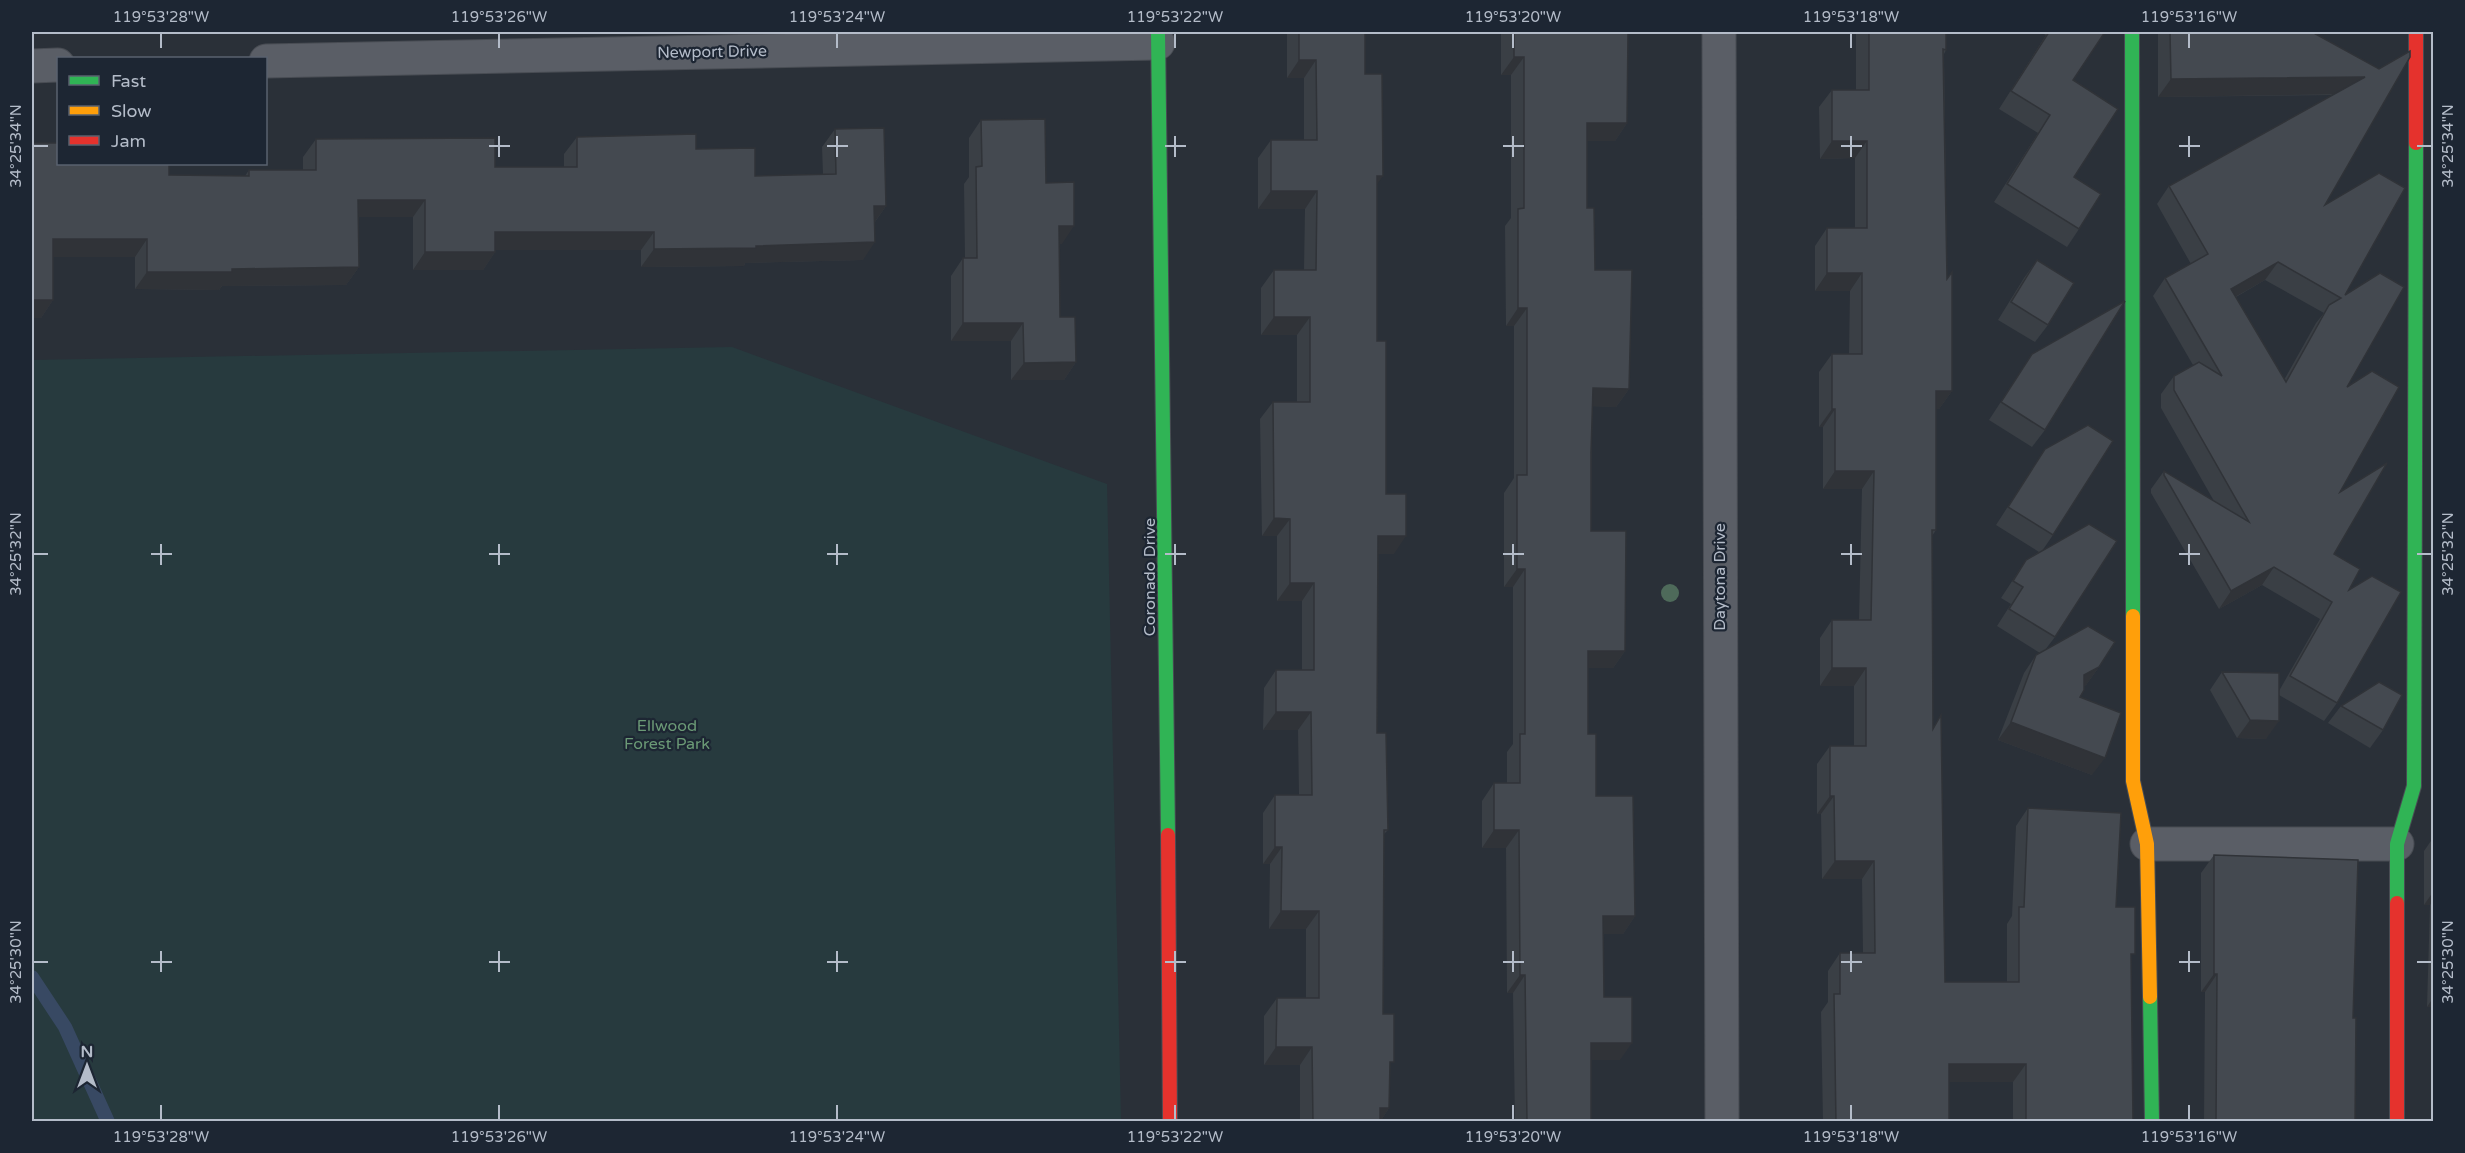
<svg xmlns="http://www.w3.org/2000/svg" width="2465" height="1153" viewBox="0 0 2465 1153" font-family="'Varela Round',sans-serif">
	<style>
		.green { fill: #273a3e }
		.lines { fill: none; stroke-linecap: round; stroke-linejoin: round }
		.stream { stroke: #384963; stroke-width: 14 }
		.street-casing { stroke: #484c53; stroke-width: 35 }
		.fast-casing { stroke: #484c53; stroke-width: 16 }
		.slow-casing { stroke: #484c53; stroke-width: 16 }
		.jam-casing { stroke: #484c53; stroke-width: 16 }
		.street { stroke: #5a5e66; stroke-width: 33 }
		.fast { stroke: #30b455; stroke-width: 14 }
		.slow { stroke: #ff9f0a; stroke-width: 14 }
		.jam { stroke: #e5322d; stroke-width: 14 }
		.tree { fill: #4e6a5a }
		.wall { fill: #3a3f45; fill-rule: evenodd }
		.shaded-wall { fill: #303338 }
		.building { fill: #444950; stroke: #303338; stroke-width: 1.5; fill-rule: evenodd }
		.ticks { fill: none; stroke: #b4bcc9; stroke-width: 2 }
		.labels { text-anchor: middle; dominant-baseline: central; stroke-width: 4.5; stroke-linejoin: round; paint-order: stroke }
		.street-label { font-size: 16px; fill: #b4bcc9; stroke: #1d2633 }
		.park-label { font-size: 16px; fill: #6b9a76; stroke: #1d2633 }
		.neatline { fill: none; stroke: #b4bcc9; stroke-width: 2 }
		.ticks-label { font-size: 15px; text-anchor: middle; fill: #b4bcc9 }
	</style>
	<rect width="100%" height="100%" fill="#2a3038"/>
	<path class="green" d="M732,347L1107,484L1121,1121H32V360Z"/>
	<g class="lines">
		<path class="stream" d="M32,977L65,1027L108,1122"/>
		<defs>
			<g id="street">
				<path d="M1719,32L1722,1122"/>
				<path d="M266,61L1158,43"/>
				<path d="M32,66L58,65"/>
				<path d="M2147,844H2397"/>
			</g>
			<g id="fast">
				<path d="M1158,32L1168,835"/>
				<path d="M2132,32L2133,616"/>
				<path d="M2397,903V844L2414,786L2416,143"/>
				<path d="M2150,997L2152,1122"/>
			</g>
			<path id="slow" d="M2133,616V781L2147,844L2150,997"/>
			<g id="jam">
				<path d="M2416,143V32"/>
				<path d="M1168,835L1170,1122"/>
				<path d="M2397,903V1122"/>
			</g>
		</defs>
		<use href="#street" class="street-casing"/>
		<use href="#fast" class="fast-casing"/>
		<use href="#slow" class="slow-casing"/>
		<use href="#jam" class="jam-casing"/>
		<use href="#street" class="street"/>
		<use href="#fast" class="fast"/>
		<use href="#slow" class="slow"/>
		<use href="#jam" class="jam"/>
	</g>
	<circle class="tree" cx="1670" cy="593" r="9"/>
	<g class="wall">
		<path d="M1287,32H1365V74L1377,185V341L1386,494L1394,554H1378L1377,733L1388,830L1384,834L1383,1014L1390,1068L1389,1108L1380,1122H1300V1065H1264V1016L1277,998H1306V929H1269L1270,864H1263V813L1275,795H1299L1298,730H1263L1264,688L1276,670H1302V601H1277V536H1262L1260,419L1273,402H1297V335H1261V288L1274,270H1304L1305,209H1258V158L1271,140H1304V78H1287Z"/>
		<path d="M1501,32H1628L1627,123L1615,141H1587V208L1595,270L1629,389L1616,407L1592,406L1591,531L1625,651L1613,668H1588V734L1596,796L1635,916L1623,934H1603L1604,997L1620,1060H1591V1122H1515L1513,993H1507L1506,848H1482V801L1494,783H1507V752L1513,744V587H1504V493L1514,478V326H1506L1505,226L1511,218V75H1501Z"/>
		<path d="M1856,32H1946V50L1944,54L1947,278L1952,391L1939,409H1936V530L1932,536L1933,728L1941,715L1945,982H2007V924L2012,916L2016,826L2028,808L2116,907L2131,960L2133,1122H2013V1082H1949V1122H1823L1821,1012L1828,1002V971L1840,953H1863L1862,879H1822L1821,814H1817V764L1830,746H1854V686H1820V638L1832,620H1859L1862,489H1823V427H1819V372L1832,354H1849L1850,291H1815V246L1827,228H1855V158L1820,159L1819,107L1832,90H1856Z"/>
		<path d="M2040,32H2105L2073,80L2074,177L2079,229L2067,247L1994,202L2038,133L1999,109L2046,35Z"/>
		<path d="M2159,32H2312L2379,69L2325,205L2345,295L2347,387L2340,492L2334,554L2349,590L2337,703L2324,721L2279,695L2266,739L2237,738L2210,690L2222,672L2279,691L2320,619L2262,585L2219,609L2151,493V489L2164,471L2214,501L2161,408V394L2174,376L2193,365L2153,296L2165,278L2191,264L2157,204L2169,186L2333,95L2158,97V34ZM2265,280L2324,313L2316,323L2284,380L2236,297Z"/>
		<path d="M981,120L1046,183L1062,244H1060V317L1076,362L1064,380H1011V341H951V276L963,258H965L964,184L969,177V138Z"/>
		<path d="M835,129L886,206L875,222L863,260L745,263L744,266L641,267V250H495V252L483,270H413V217H359V267L346,285L222,286L219,290L135,289V257H53V300L41,318H32V143L169,175L245,176L249,170H303V157L316,139L495,167H564V154L577,137L696,149L755,176L823,174L822,147Z"/>
		<path d="M2037,260L2048,325L2035,342L1998,320L2024,278Z"/>
		<path d="M2032,354L2045,430L2032,447L1989,420Z"/>
		<path d="M2045,449L2053,535L2042,551L2055,637L2045,650L2099,667L2086,685L2084,686L2080,697L2092,775L1998,740L2024,673L2036,655L2040,653L1997,626L2011,604L2001,598L2026,560L2039,552L1996,525Z"/>
		<path d="M2341,706L2383,730L2370,748L2328,723Z"/>
		<path d="M2433,838V1007H2427L2430,905H2424V851Z"/>
		<path d="M2214,855L2353,1018L2355,1122H2204L2205,992H2201V873Z"/>
	</g>
	<g class="shaded-wall">
		<path d="M1514,57H1524L1511,75H1501Z"/>
		<path d="M1299,60H1316L1304,78H1287Z"/>
		<path d="M2365,77L2353,94L2158,97L2171,79Z"/>
		<path d="M1587,123H1627L1615,141H1574Z"/>
		<path d="M1832,141H1867L1855,158L1820,159Z"/>
		<path d="M1377,176H1383L1370,194Z"/>
		<path d="M1271,191H1317L1305,209H1258Z"/>
		<path d="M358,200H425L413,217H346Z"/>
		<path d="M874,206H886L874,223Z"/>
		<path d="M1059,226H1074L1062,244H1047Z"/>
		<path d="M495,232H654L641,250H483Z"/>
		<path d="M53,239H147L135,257H41Z"/>
		<path d="M875,242L863,260L745,263L744,266L641,267L654,249Z"/>
		<path d="M425,252H495L483,270H413Z"/>
		<path d="M2278,262L2265,280L2219,306L2231,289Z"/>
		<path d="M359,267L346,285L222,286L219,290L135,289L147,272L232,269Z"/>
		<path d="M1827,273H1862L1850,291H1815Z"/>
		<path d="M32,300H53L41,318H32Z"/>
		<path d="M1518,308H1527L1514,326H1506Z"/>
		<path d="M1274,317H1310L1297,335H1261Z"/>
		<path d="M963,323H1023L1011,341H951Z"/>
		<path d="M1076,362L1064,380H1011L1024,363Z"/>
		<path d="M1593,388L1629,389L1616,407L1580,406Z"/>
		<path d="M1936,391H1952L1939,409H1924Z"/>
		<path d="M1832,409H1835L1823,427H1819Z"/>
		<path d="M1835,471H1874L1862,489H1823Z"/>
		<path d="M1274,518L1290,519L1277,536H1262Z"/>
		<path d="M1378,536H1406L1394,554H1366Z"/>
		<path d="M2274,567L2262,585L2219,609L2231,591Z"/>
		<path d="M1517,569H1525L1513,587H1504Z"/>
		<path d="M1290,583H1314L1302,601H1277Z"/>
		<path d="M1588,651H1625L1613,668H1575Z"/>
		<path d="M2099,667L2086,685L2072,693L2084,675Z"/>
		<path d="M1832,668H1866L1854,686H1820Z"/>
		<path d="M1276,712H1311L1298,730H1263Z"/>
		<path d="M2250,720L2279,721L2266,739L2237,738Z"/>
		<path d="M2011,722L2105,758L2092,775L1998,740Z"/>
		<path d="M1830,796H1834L1821,814H1817Z"/>
		<path d="M1494,830H1519L1506,848H1482Z"/>
		<path d="M1275,847H1282L1270,864H1263Z"/>
		<path d="M1835,861H1874L1862,879H1822Z"/>
		<path d="M2433,892V900L2430,905H2424Z"/>
		<path d="M1281,911H1319L1306,929H1269Z"/>
		<path d="M1603,916H1635L1623,934H1591Z"/>
		<path d="M2214,974H2217L2205,992H2201Z"/>
		<path d="M1520,975H1525L1513,993H1507Z"/>
		<path d="M2433,998V1007H2427Z"/>
		<path d="M1591,1043H1632L1620,1060H1579Z"/>
		<path d="M1276,1047H1312L1300,1065H1264Z"/>
		<path d="M1949,1064H2026L2013,1082H1937Z"/>
		<path d="M1380,1108H1389L1380,1122Z"/>
	</g>
	<g class="building">
		<path d="M1299,32H1365V74H1382L1383,176H1377V341H1386V494H1406V536H1378L1377,733H1386L1388,830H1384L1383,1014H1394V1062H1390L1389,1108H1380V1122H1313L1312,1047H1276L1277,998H1319V911H1281L1282,847H1275V795H1312L1311,712H1276V670H1314V583H1290V519L1274,518L1273,402H1310V317H1274V270H1316L1317,191H1271V140H1317L1316,60H1299Z"/>
		<path d="M1514,32H1628L1627,123H1587V208H1594L1595,270H1632L1629,389L1593,388L1591,453V531H1626L1625,651H1588V734H1596V796H1633L1635,916H1603L1604,997H1632V1043H1591V1122H1527L1525,975H1520L1519,830H1494V783H1520V734H1525V569H1517V475H1527V308H1518V209L1524,208V57H1514Z"/>
		<path d="M1869,32H1946V50L1943,49L1947,279L1952,272V391H1936V530H1932L1933,729L1941,715L1945,982H2019V907H2024L2028,808L2121,813L2116,907H2135V954H2131L2133,1122H2026V1064H1949V1122H1836L1834,994H1840V953H1875L1874,861H1835L1834,796H1830V746H1866V668H1832V620H1871L1874,471H1835V409H1832V354H1862V273H1827V228H1867V141H1832V90H1869Z"/>
		<path d="M2049,32H2105L2073,80L2118,109L2074,177L2101,194L2079,229L2007,184L2050,115L2011,91Z"/>
		<path d="M2170,32H2312L2379,69L2410,51V57L2325,205L2379,173L2405,188L2345,295L2380,273L2404,287L2347,387L2372,371L2399,387L2340,492L2387,463L2334,554L2360,569L2349,590L2372,576L2401,592L2337,703L2290,676L2332,602L2274,567L2231,591L2164,475V471L2249,522L2174,390V376L2199,362L2222,376L2165,278L2208,254L2169,186L2365,77L2171,79ZM2278,262L2341,298L2329,305L2286,382L2231,289Z"/>
		<path d="M1045,119L1046,183L1074,182V226H1059L1060,317H1075L1076,362L1024,363L1023,323H963V258H977L976,167L982,166L981,120Z"/>
		<path d="M884,128L886,206H874L875,242L756,246V248L654,249V232H495V252H425V200H358L359,267L232,269V272H147V239H53V300H32V143H58V164H169V175L249,176V170H316V139L495,138V167H577V137L696,134V149L755,148V176L836,174L835,129Z"/>
		<path d="M2037,260L2074,283L2048,325L2011,302Z"/>
		<path d="M2125,301L2045,430L2001,402L2032,354Z"/>
		<path d="M2088,425L2113,441L2053,535L2008,507L2045,449Z"/>
		<path d="M2089,524L2117,541L2055,637L2009,609L2023,587L2013,581L2026,560Z"/>
		<path d="M2088,626L2115,642L2099,667L2084,675V690L2080,697L2121,713L2105,758L2011,722L2036,655Z"/>
		<path d="M2222,672L2279,673V721L2250,720Z"/>
		<path d="M2379,682L2402,695L2383,730L2341,706Z"/>
		<path d="M2214,855L2358,860L2353,1018H2356L2355,1122H2216L2217,974H2214Z"/>
	</g>
	<path class="ticks" d="M161,33V48M499,33V48M837,33V48M1175,33V48M1513,33V48M1851,33V48M2189,33V48M499,136V157M837,136V157M1175,136V157M1513,136V157M1851,136V157M2189,136V157M33,146H48M489,146H510M827,146H848M1165,146H1186M1503,146H1524M1841,146H1862M2179,146H2200M2417,146H2432M161,544V565M499,544V565M837,544V565M1175,544V565M1513,544V565M1851,544V565M2189,544V565M33,554H48M151,554H172M489,554H510M827,554H848M1165,554H1186M1503,554H1524M1841,554H1862M2179,554H2200M2417,554H2432M161,951V972M499,951V972M837,951V972M1175,951V972M1513,951V972M1851,951V972M2189,951V972M33,962H48M151,962H172M489,962H510M827,962H848M1165,962H1186M1503,962H1524M1841,962H1862M2179,962H2200M2417,962H2432M161,1105V1120M499,1105V1120M837,1105V1120M1175,1105V1120M1513,1105V1120M1851,1105V1120M2189,1105V1120"/>
	<g class="labels">
		<g class="street-label">
			<text transform="translate(712 52) rotate(-1)">Newport Drive</text>
			<text transform="translate(1150 577) rotate(-90)">Coronado Drive</text>
			<text transform="translate(1720 577) rotate(-90)">Daytona Drive</text>
		</g>
		<g class="park-label">
			<text x="667" y="726">Ellwood<tspan x="667" dy="18">Forest Park</tspan></text>
		</g>
	</g>
	<rect width="2465" height="1153" fill="none" stroke="#1d2633" stroke-width="66"/>
	<rect x="57" y="57" width="210" height="108" fill="#1d2633" stroke="#59626f" stroke-width="1.5"/>
	<rect x="69" y="76" width="30" height="9" fill="#30b455" stroke="#59626f" stroke-width="1.5"/>
	<text x="111" y="87" font-size="18" fill="#b4bcc9">Fast</text>
	<rect x="69" y="106" width="30" height="9" fill="#ff9f0a" stroke="#59626f" stroke-width="1.5"/>
	<text x="111" y="117" font-size="18" fill="#b4bcc9">Slow</text>
	<rect x="69" y="136" width="30" height="9" fill="#e5322d" stroke="#59626f" stroke-width="1.5"/>
	<text x="111" y="147" font-size="18" fill="#b4bcc9">Jam</text>
	<g transform="translate(87 1066)" stroke="#1d2633" stroke-width="4.5" paint-order="stroke">
	<path d="M0-4.5L10 22L0 15L-10 22Z" fill="#b4bcc9"/>
	<text y="-9" font-size="16" font-weight="bold" text-anchor="middle" fill="#b4bcc9">N</text>
	</g>
	<rect x="33" y="33" width="2399" height="1087" class="neatline"/>
	<g class="ticks-label">
		<text x="161" y="22">119°53'28"W</text>
		<text x="499" y="22">119°53'26"W</text>
		<text x="837" y="22">119°53'24"W</text>
		<text x="1175" y="22">119°53'22"W</text>
		<text x="1513" y="22">119°53'20"W</text>
		<text x="1851" y="22">119°53'18"W</text>
		<text x="2189" y="22">119°53'16"W</text>
		<text transform="translate(16 146) rotate(-90)" y="5">34°25'34"N</text>
		<text transform="translate(2448 146) rotate(-90)" y="5">34°25'34"N</text>
		<text transform="translate(16 554) rotate(-90)" y="5">34°25'32"N</text>
		<text transform="translate(2448 554) rotate(-90)" y="5">34°25'32"N</text>
		<text transform="translate(16 962) rotate(-90)" y="5">34°25'30"N</text>
		<text transform="translate(2448 962) rotate(-90)" y="5">34°25'30"N</text>
		<text x="161" y="1142">119°53'28"W</text>
		<text x="499" y="1142">119°53'26"W</text>
		<text x="837" y="1142">119°53'24"W</text>
		<text x="1175" y="1142">119°53'22"W</text>
		<text x="1513" y="1142">119°53'20"W</text>
		<text x="1851" y="1142">119°53'18"W</text>
		<text x="2189" y="1142">119°53'16"W</text>
	</g>
</svg>
